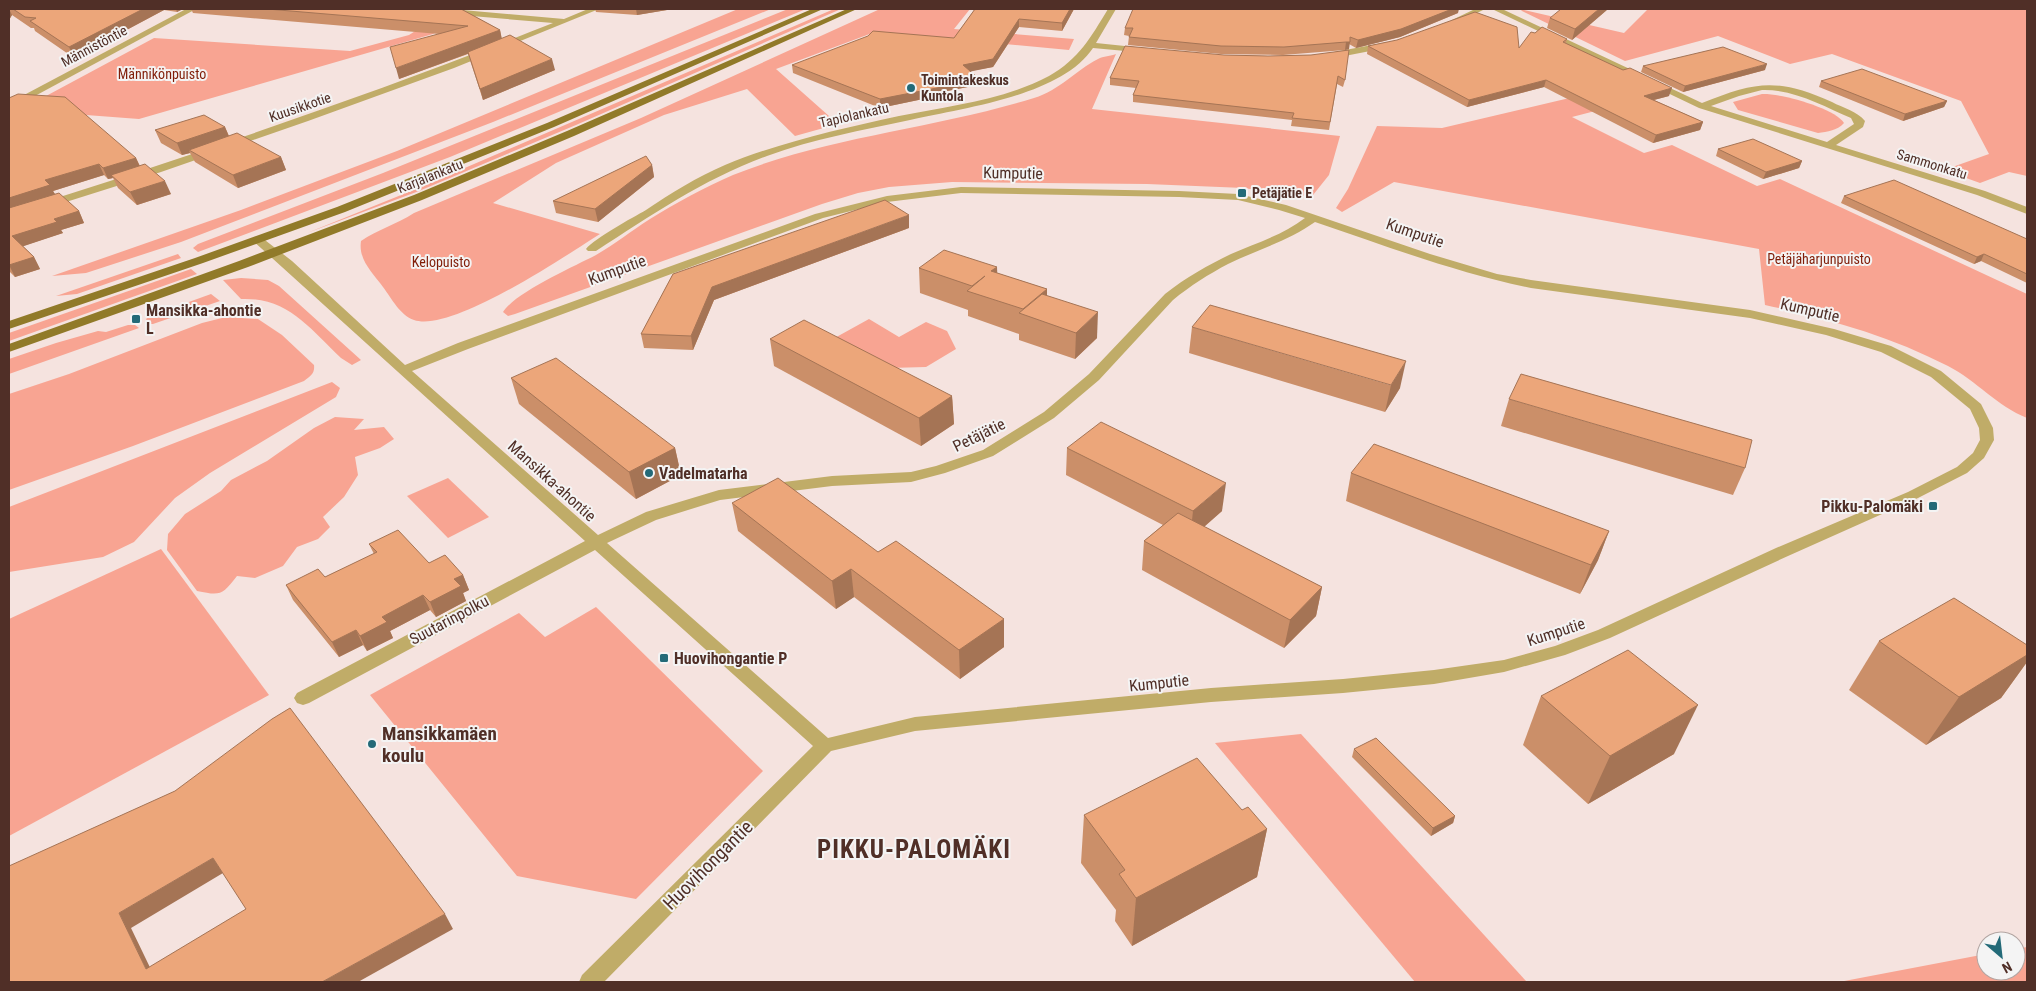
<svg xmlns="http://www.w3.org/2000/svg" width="2036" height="991" viewBox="0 0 2036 991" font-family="'Roboto Condensed',sans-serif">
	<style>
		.green { fill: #f8a492 }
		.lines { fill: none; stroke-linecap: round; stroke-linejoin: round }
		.minor { fill: #c0ac68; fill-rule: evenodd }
		.major { fill: #917a29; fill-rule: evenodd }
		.wall { fill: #cb8f69 }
		.shaded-wall { fill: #a57455 }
		.building { fill: #eca67a; stroke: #a57455; fill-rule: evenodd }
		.poi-dot { fill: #236a78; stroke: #f4f4f4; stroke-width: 2 }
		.labels { text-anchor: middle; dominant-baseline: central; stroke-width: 4; stroke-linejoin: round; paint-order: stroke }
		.far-street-label { font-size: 14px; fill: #502f27; stroke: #f4f4f4 }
		.far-park-label { font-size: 14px; fill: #801d08; stroke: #f4f4f4 }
		.far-poi-label { font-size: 14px; font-weight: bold; fill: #502f27; stroke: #f4f4f4; text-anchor: start }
		.street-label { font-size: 16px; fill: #502f27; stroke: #f4f4f4 }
		.poi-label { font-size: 16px; font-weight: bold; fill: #502f27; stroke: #f4f4f4; text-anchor: start }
		.near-poi-label { font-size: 19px; font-weight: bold; fill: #502f27; stroke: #f4f4f4; text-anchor: start }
		.near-street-label { font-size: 19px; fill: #502f27; stroke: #f4f4f4 }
		.near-district-label { font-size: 25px; font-weight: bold; letter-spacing: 1px; fill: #502f27; stroke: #f4f4f4 }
	</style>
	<rect width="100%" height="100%" fill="#f5e3df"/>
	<g class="green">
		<path d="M738,9H771L493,122L181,242L86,273L52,276L241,210L397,151Z"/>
		<path d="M788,9H806L450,157L198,252L193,248L198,244L383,173Z"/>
		<path d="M834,9H841L576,125L419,191L307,233L416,189Z"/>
		<path d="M880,9H970L954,29L1074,39L1069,50L875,32L776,69L838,124L795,136L747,89L664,115L556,163L493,203L600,234C565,256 452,333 414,320C400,315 392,299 383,287C373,273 358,260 361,241C377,230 397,224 414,213L641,118Z"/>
		<path d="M1520,9L1624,33L1648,9H2027V176L2009,172L1980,183L1944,170L1989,154L1961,101L1832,54L1790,64L1718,36L1625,61L1522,11Z"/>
		<path d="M436,18L455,19L433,34L139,119L20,110L154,38L350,51L409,35Z"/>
		<path d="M1116,54L1092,109L1340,136L1329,175L1313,195L1291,196L1244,188L1147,184L952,182L889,187L858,193L822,204L515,314L508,316L503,312C516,292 573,267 596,255C615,244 631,231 650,219C676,203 705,187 733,175C830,136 935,129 1034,98C1060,90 1075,71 1098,59C1103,56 1111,56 1116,54Z"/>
		<path d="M1633,83L1657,95L1572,117L1644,153L1672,145L1757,186L1780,179L2027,294V418C1997,406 1977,381 1948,366C1890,336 1829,319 1765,305L1759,249L1394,182L1342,212L1336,208L1348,189L1377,126L1442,128Z"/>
		<path d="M1762,94C1780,93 1835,108 1844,123C1838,130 1827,132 1818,133L1738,110L1733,102Z"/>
		<path d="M178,254L181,258L77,294L56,296Z"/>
		<path d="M191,269L197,274L9,341V333Z"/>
		<path d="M241,278L268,280L279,286L361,360L352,365L341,358C310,329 288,297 241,299L223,280Z"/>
		<path d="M211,294L220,301L153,324H149L146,319L150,316Z"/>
		<path d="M226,317L258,319L282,335L314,365C315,373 311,376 304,381L133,446L9,490V394L69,374L202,323Z"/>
		<path d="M869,319L899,337L926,322L947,331L956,349L926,367L889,368L831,340Z"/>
		<path d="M128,325H135L139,328L9,374V359L56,343L98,331L106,332Z"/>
		<path d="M332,382L340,388L336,397L210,473L175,498L134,542L103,557L9,572V507Z"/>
		<path d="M335,417L364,419L354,430L384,427L394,439L380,448L355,457L358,475L344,497L323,517L330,527L318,539L297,547L283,566L255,578L237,576C222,595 221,596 197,591L167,550L168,534L185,514L221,491L231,480L267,461L314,428Z"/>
		<path d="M448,478L489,517L448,538L407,496Z"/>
		<path d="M161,549L269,695L9,836V619Z"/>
		<path d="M596,607L763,771L636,899L517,876L370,695L519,613L545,637Z"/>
		<path d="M1301,734L1527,982H1415L1215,743Z"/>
		<path d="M2027,947V982H1839L1986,954V971H2016V949Z"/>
	</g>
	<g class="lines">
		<g class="minor">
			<path d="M186,9H196L9,110V103Z"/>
			<path d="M451,9L564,19L588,9H599L454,68L308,121L161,172L9,220V213C192,156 374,94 553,23L448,14V10Z"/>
			<path d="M1108,9H1116L1096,43L1144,48L1147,49V53L1093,48C1061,96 963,108 910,120C863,130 813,139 767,156C704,179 652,215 596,251H588L586,249C595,238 632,218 646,210C671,193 697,177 725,165C781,142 840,129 899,116C949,106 1004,100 1049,76C1079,59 1091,37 1108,9Z"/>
			<path d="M1475,9H1485L1459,22L1452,20Z"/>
			<path d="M1492,9H1502L1702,103C1757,81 1777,78 1832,102C1843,108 1857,111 1865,121L1863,127L1836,145L1985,191L2027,207V214L1977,195L1699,108ZM1762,90C1794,89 1823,106 1851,118L1854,124L1827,142L1711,106L1739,96Z"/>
			<path d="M1388,42L1392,45L1391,47L1329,59L1324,56L1329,53Z"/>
			<path d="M961,187L1179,191L1238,194L1286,205L1430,254L1497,274L1531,280L1750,310L1834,329L1891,346L1941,371L1981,404L1993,428L1994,440L1984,458L1967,473L1918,498L1788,556L1610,638L1565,655L1504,672L1434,684L1343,693L1211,702L915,731L831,751L604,982H579L582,975L813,746L595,550L309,703L303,705L297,703L294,698L297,693L585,541L251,239L257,236L261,237L292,261L405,365L458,343L815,214L887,196ZM961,193L1179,197L1238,200L1279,210L1305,218C1283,235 1256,243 1231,254C1208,265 1185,278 1165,294L1089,374L1044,412L983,450L936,466L911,472L832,476L719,490L646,512L598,535L412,371L468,349L823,218L887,202ZM1315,222C1386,246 1457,273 1531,288L1750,318L1826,335L1881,352L1931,377L1970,409L1979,428L1980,440L1973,453L1957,467L1908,492L1776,548L1598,630L1555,646L1504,660L1434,670L1343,679L1211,688L915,717L828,738L607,543L656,520L720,500L832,486L911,482L945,473L993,456L1054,418L1099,380L1173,300C1190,286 1209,274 1228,264C1257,250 1288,241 1315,222Z"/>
		</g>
		<g class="major">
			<path d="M812,9H823L554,127L345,212L203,263L9,329V321L195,258L337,207L547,123Z"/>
			<path d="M847,9H857L574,136L422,200L248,267L9,352V344L239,261L414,195L567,131Z"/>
		</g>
	</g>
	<g class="wall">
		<path d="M9,9H183L177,12L164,10L74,58L35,31L34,28H31L12,15L9,20Z"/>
		<path d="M191,9H461L500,30L502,39L555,70L483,100L468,54L399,79L439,34L193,13Z"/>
		<path d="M595,9H673L637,15L596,12Z"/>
		<path d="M975,9H1074L1062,31L1019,27L993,67L970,71L978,85L947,91V94L880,108L793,73L792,65L954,38Z"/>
		<path d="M1608,9L1572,40L1547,28L1550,18Z"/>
		<path d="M1458,13L1400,37L1356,48L1349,44V49L1345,50L1283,55L1221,54L1128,45L1129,36L1124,35L1125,28Z"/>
		<path d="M1535,33L1567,39L1566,43L1669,96L1654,100L1703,122L1700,130L1653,143L1544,87L1467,107L1367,54L1368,46L1519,48Z"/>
		<path d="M1224,55L1268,56L1311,55L1345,80L1343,87L1337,84L1329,130L1291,126L1292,120L1133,102V95L1136,88L1110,85V78Z"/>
		<path d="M1643,66L1765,70L1683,92L1641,72Z"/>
		<path d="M1821,81L1947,101L1944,107L1903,121L1819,87Z"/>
		<path d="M9,98L136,158L140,166L171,194L137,205L118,188L113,178L108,179L104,175L53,191L55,194L79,211L84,223L61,230L63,233L23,246L34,257L40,269L15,277L9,271Z"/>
		<path d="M225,127L229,136L281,157L286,170L238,188L195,162L190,153L182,155L161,143L155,130Z"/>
		<path d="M1718,149L1802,161L1799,168L1763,179L1716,156Z"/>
		<path d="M652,165L654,177L598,222L556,213L553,201Z"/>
		<path d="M1844,196L2027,239V283L1981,261L1974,264L1841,203Z"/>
		<path d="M909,228L714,300L693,350L644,348L641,334L673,274Z"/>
		<path d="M997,267V273L1047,289V296L1097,338L1075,359L1019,340V334L968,316V310L920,293L919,268Z"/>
		<path d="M1192,327L1400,388L1385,412L1189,353Z"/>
		<path d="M770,339L952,396L954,424L921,446L774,366Z"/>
		<path d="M511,378L675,448L681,475L636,499L519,404Z"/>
		<path d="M1509,399L1745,468L1733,495L1501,426Z"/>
		<path d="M1067,448L1222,511L1204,527L1322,587L1316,616L1284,648L1142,570L1144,541L1163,525L1066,475Z"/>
		<path d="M1351,473L1609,531L1598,560L1580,594L1346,501Z"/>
		<path d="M732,503L878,552L1004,619V647L960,679L854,597L836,609L738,531Z"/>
		<path d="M369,544L463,575L469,590L463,593L466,601L436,617L430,610L390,631L393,638L367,651L363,645L339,657L293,600L286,585L325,577L374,554Z"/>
		<path d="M1879,641L2027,645V662L2001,698L1926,745L1849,690Z"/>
		<path d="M1541,696L1674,754L1588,804L1523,745Z"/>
		<path d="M1354,749L1455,816L1453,823L1431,836L1352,757Z"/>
		<path d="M1242,810L1267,829L1257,877L1132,946L1115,921L1116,910L1081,863L1084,815Z"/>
	</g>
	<g class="shaded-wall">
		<path d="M9,9L12,15L9,20Z"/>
		<path d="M143,9H163L164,10L74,58L69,47Z"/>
		<path d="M176,9H183L177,12Z"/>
		<path d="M636,9H673L637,15Z"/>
		<path d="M1070,9H1074L1062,31V23Z"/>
		<path d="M1452,9H1459L1458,13L1400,37L1356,48L1358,40Z"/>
		<path d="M1599,9H1608L1572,40L1575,29Z"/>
		<path d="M1019,19V27L993,67L963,73V65Z"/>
		<path d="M500,30L502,41L399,79L396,68Z"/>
		<path d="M1346,42H1350L1349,49L1345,50Z"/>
		<path d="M552,59L555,70L483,100L480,89Z"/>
		<path d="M1767,64L1765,70L1683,92L1685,86Z"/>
		<path d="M977,77L978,85L947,91V94L880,108V99L944,84Z"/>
		<path d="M1546,80L1544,87L1467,107L1469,100Z"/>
		<path d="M1672,88L1669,96L1642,103L1644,96Z"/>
		<path d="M1947,101L1944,107L1903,121L1905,114Z"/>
		<path d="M1703,122L1700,130L1653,143L1656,135Z"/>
		<path d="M225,127L230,139L189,150L190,153L182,155L177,143Z"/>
		<path d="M281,157L286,170L238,188L233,175Z"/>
		<path d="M136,158L141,169L111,175L113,178L108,179L103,168Z"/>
		<path d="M1802,161L1799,168L1763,179L1766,172Z"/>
		<path d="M99,164L104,175L53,191L56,196L9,211V198L45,180Z"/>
		<path d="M652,165L654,177L598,222L595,209Z"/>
		<path d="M165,181L171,194L137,205L130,192Z"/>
		<path d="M79,211L84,223L61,230L63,233L18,248L12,236L54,219Z"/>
		<path d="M909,215V228L714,300L693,350L691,336L712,287Z"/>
		<path d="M1984,254L1981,261L1974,264L1977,257Z"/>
		<path d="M34,257L40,269L15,277L9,265Z"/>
		<path d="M997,267L998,292L991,271Z"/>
		<path d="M1047,289V315L1023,309Z"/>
		<path d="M1098,312L1097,338L1075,359L1076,333Z"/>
		<path d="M1406,361L1400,388L1385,412L1391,385Z"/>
		<path d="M952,396L954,424L921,446L919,418Z"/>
		<path d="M675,448L681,475L636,499L629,472Z"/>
		<path d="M1226,483L1222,511L1190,539L1193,511Z"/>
		<path d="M1609,531L1598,560L1580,594L1591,565Z"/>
		<path d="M851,569L854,597L836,609L832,581Z"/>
		<path d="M463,575L469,590L463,593L466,601L436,617L430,602L454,579Z"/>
		<path d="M1322,587L1316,616L1284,648L1290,620Z"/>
		<path d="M423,595L430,610L390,631L393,638L367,651L360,636L382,617Z"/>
		<path d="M1004,619V647L960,679L959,650Z"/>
		<path d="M356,630L363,645L339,657L332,642Z"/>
		<path d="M2027,655V662L2001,698L1926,745L1959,697Z"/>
		<path d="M1698,705L1674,754L1588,804L1610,756Z"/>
		<path d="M1455,816L1453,823L1431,836L1433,828Z"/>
		<path d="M1267,829L1257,877L1132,946L1136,898Z"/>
		<path d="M213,858L223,873L131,928L157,982L146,969L119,913Z"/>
		<path d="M445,914L453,929L358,982H322Z"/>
	</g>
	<g class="building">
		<path d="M13,9H143L69,47L30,21L36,18L25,17Z"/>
		<path d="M267,9H461L500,30L396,68L390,47L468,26Z"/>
		<path d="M975,9H1070L1062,23L1019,19L993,59L963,65L977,77L944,84L947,86L880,99L792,65L868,36L873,31L954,38Z"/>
		<path d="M1133,9H1452L1401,29L1358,40L1350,37V42H1346L1284,47L1221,46L1129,37L1133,28H1125Z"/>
		<path d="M1561,9H1599L1575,29L1550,18Z"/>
		<path d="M1475,12L1517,27L1519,48L1531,32L1535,33L1542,27L1567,39L1563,42L1623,70L1630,68L1672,88L1644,96L1703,122L1656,135L1546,80L1469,100L1368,46L1397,40Z"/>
		<path d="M510,35L552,59L480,89L468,52Z"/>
		<path d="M1125,46L1224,55L1268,56L1311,55L1349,50L1345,80L1338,76L1330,122L1292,118L1294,113L1133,95L1139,81L1110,78Z"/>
		<path d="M1723,47L1767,64L1685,86L1643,66Z"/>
		<path d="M1862,69L1947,101L1905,114L1821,81Z"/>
		<path d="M18,94L65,97L136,158L103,168L99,164L45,180L50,185L9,198V98Z"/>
		<path d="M204,115L225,127L177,143L155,130Z"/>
		<path d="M237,133L281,157L233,175L189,150Z"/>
		<path d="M1753,139L1802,161L1766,172L1718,149Z"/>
		<path d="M646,156L652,165L595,209L553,201Z"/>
		<path d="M145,164L165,181L130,192L111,175Z"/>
		<path d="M1894,180L2027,239V274L1984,254L1977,257L1844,196Z"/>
		<path d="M59,193L79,211L54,219L57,222L12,236L34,257L9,265V208Z"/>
		<path d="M885,200L909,215L712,287L691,336L641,334L673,274Z"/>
		<path d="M944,250L997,267L991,271L1047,289L1023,309L967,291L985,276L972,286L919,268Z"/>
		<path d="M1042,294L1098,312L1076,333L1019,313Z"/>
		<path d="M1210,305L1406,361L1391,385L1192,327Z"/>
		<path d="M804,320L952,396L919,418L770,339Z"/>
		<path d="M556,358L675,448L629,472L511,378Z"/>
		<path d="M1521,374L1752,440L1745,468L1509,399Z"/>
		<path d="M1101,422L1226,483L1193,511L1067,448Z"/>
		<path d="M1374,444L1609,531L1591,565L1351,473Z"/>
		<path d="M778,478L878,552L896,541L1004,619L959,650L851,569L832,581L732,503Z"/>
		<path d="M1178,513L1322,587L1290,620L1144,541Z"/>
		<path d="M398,530L429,563L445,555L463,575L454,579L461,586L430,602L423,595L382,617L387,622L360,636L356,630L332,642L286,585L318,569L325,577L377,552L369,544Z"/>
		<path d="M1954,598L2027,645V655L1959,697L1879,641Z"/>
		<path d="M1628,650L1698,705L1610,756L1541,696Z"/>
		<path d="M290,708L445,914L322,982H9V866L175,791L272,719ZM213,858L246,909L146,969L119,913Z"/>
		<path d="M1376,738L1455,816L1433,828L1354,749Z"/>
		<path d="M1197,758L1242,810L1248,807L1267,829L1136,898L1119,874L1125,870L1084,815Z"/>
	</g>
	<g class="poi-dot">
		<circle cx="911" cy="88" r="5"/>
		<rect x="1237" y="188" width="10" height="10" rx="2.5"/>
		<rect x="131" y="314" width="10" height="10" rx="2.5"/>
		<circle cx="649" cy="473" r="5"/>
		<rect x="1928" y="501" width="10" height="10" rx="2.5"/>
		<rect x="659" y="653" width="10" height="10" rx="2.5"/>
		<circle cx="372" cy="744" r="5"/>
	</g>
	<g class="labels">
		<g class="far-street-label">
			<text transform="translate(94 46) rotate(-28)">Männistöntie</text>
			<text transform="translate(300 107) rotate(-19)">Kuusikkotie</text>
			<text transform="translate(854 115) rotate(-13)">Tapiolankatu</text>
			<text transform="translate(1932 164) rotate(17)">Sammonkatu</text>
			<text transform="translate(430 176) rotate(-22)">Karjalankatu</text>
		</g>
		<g class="far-park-label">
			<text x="162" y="74">Männikönpuisto</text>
			<text x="1819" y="259">Petäjäharjunpuisto</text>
			<text x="441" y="262">Kelopuisto</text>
		</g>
		<g class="far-poi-label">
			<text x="921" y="80">Toimintakeskus<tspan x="921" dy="16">Kuntola</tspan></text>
			<text x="1252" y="193">Petäjätie E</text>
		</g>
		<g class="street-label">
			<text transform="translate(1013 173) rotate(1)">Kumputie</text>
			<text transform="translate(1415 233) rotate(19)">Kumputie</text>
			<text transform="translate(617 270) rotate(-20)">Kumputie</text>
			<text transform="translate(1810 310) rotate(13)">Kumputie</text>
			<text transform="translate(979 435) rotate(-26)">Petäjätie</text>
			<text transform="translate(552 481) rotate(42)">Mansikka-ahontie</text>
			<text transform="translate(449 620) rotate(-28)">Suutarinpolku</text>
			<text transform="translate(1556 632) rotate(-18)">Kumputie</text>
			<text transform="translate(1159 683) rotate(-6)">Kumputie</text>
		</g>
		<g class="poi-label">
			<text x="146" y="310">Mansikka-ahontie<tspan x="146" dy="18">L</tspan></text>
			<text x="659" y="473">Vadelmatarha</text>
			<text x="1923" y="506" text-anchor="end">Pikku-Palomäki</text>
			<text x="674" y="658">Huovihongantie P</text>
		</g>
		<g class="near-poi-label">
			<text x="382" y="733">Mansikkamäen<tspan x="382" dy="22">koulu</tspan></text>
		</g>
		<g class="near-street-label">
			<text transform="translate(708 865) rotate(-45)">Huovihongantie</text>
		</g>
		<g class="near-district-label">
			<text x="914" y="849">PIKKU-PALOMÄKI</text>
		</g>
	</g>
	<rect width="2036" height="991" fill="none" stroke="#502f27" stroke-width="20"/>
	<g transform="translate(2001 956) rotate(152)"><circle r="24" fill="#f4f4f4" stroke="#b2a5a2"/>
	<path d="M0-4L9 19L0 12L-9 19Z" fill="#236a78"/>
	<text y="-8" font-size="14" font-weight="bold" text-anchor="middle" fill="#502f27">N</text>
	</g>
</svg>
